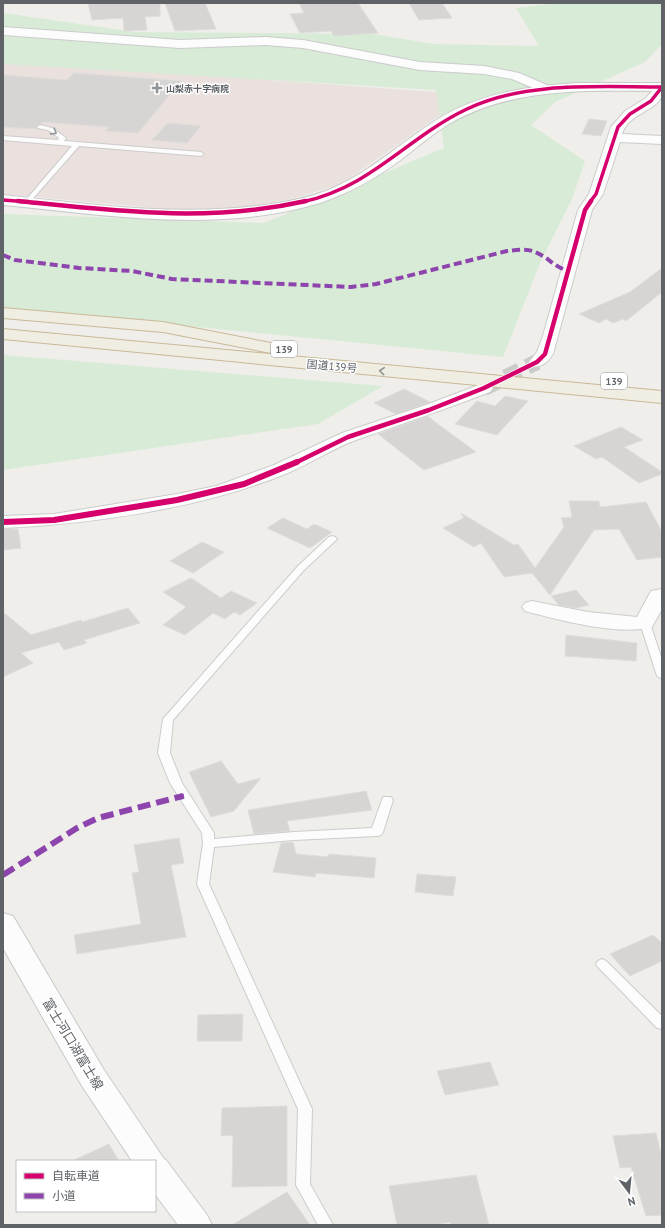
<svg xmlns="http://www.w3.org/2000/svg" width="665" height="1228" viewBox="0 0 665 1228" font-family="'PT Sans','Noto Sans JP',sans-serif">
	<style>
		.medical { fill: #eae0de }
		.green { fill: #d8ebd6 }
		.building { fill: #d6d5d3; stroke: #deddd9 }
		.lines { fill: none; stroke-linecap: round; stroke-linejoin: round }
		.street-tunnel { stroke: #cbcbca; stroke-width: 16; stroke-dasharray: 16 8; stroke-linecap: butt }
		.lane-casing { stroke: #cbcccc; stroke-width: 2 }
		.street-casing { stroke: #cbcccc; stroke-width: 2 }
		.secondary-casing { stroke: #cacacb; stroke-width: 2 }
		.highway-casing { stroke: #c8b996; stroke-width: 2 }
		.lane { fill: #fdfcfc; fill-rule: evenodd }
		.street { fill: #fdfcfc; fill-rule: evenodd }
		.secondary { fill: #fdfcfc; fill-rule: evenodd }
		.highway { fill: #f0ede3; fill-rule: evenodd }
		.quiet-far2 { stroke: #8e44ad; stroke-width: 4; stroke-dasharray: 8 4; stroke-linecap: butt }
		.quiet-far1 { stroke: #8e44ad; stroke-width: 5; stroke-dasharray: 10 5; stroke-linecap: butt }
		.quiet { stroke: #8e44ad; stroke-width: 6; stroke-dasharray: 13 6; stroke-linecap: butt }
		.cycleway-far2-casing { stroke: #fff; stroke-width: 5 }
		.cycleway-far1-casing { stroke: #fff; stroke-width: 6 }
		.cycleway-casing { stroke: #fff; stroke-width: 8 }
		.cycleway-far2 { stroke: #d6006c; stroke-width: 3.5 }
		.cycleway-far1 { stroke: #d6006c; stroke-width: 4.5 }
		.cycleway { stroke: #d6006c; stroke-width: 6 }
		.oneway { stroke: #96999c }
		.oneway2 { stroke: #929393 }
		.poi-dot { fill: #919496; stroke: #fff; stroke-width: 1.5 }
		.labels { text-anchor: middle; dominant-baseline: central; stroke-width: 3; stroke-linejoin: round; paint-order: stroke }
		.far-poi-label { font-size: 9px; font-weight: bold; fill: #5f6368; stroke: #fff; text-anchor: start }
		.shield { fill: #fff; stroke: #8f9295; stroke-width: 1 }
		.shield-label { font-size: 10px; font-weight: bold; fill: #5f6368 }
		.street-label { font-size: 11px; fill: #5f6368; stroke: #fff }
		.near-street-label { font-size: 13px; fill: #5f6368; stroke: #fff }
	</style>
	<rect width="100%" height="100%" fill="#efeeea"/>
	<path class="medical" d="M3,61L489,96L461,105L434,119L341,184L295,198L259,205L217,209H168L3,194Z"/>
	<g class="green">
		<path d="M558,3H662V44L645,62L555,102L531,125L585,161L572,199L540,263L503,357L3,308V214L264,223L444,148L436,90L3,64V13L135,32L373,34L434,44L539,46L516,8Z"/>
		<path d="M3,355L383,386L318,424L3,470Z"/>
	</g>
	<g class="building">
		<path d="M88,3H160V16L145,17L147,30L124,31L123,18L92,20Z"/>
		<path d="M165,3H205L216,29L175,31Z"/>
		<path d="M299,3H358L378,33L334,36L331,31L300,33L290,14L304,13Z"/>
		<path d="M409,3H442L452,18L419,20Z"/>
		<path d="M74,73L181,81L138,133L106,131L109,127L44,122L36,126L37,129L3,127V75L67,80Z"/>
		<path d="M589,119L607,121L601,136L582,134Z"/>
		<path d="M168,123L201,126L187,143L152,140Z"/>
		<path d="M662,268V292L626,321L623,319L613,323L606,319L599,323L579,314L630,292Z"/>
		<path d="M404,389L430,402L396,414L374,403Z"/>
		<path d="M505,396L528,401L497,435L455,424L477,401L495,406Z"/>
		<path d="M428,416L435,422L476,452L424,470L378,434Z"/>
		<path d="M621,427L643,440L624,447L662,472V474L639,483L602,457L596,459L574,446Z"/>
		<path d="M569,501H599L600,507L646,502L662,532V557L637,560L619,529L594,530L550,595L532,573L504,577L481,543L474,547L443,528L464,518L461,513L514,545L518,544L535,568L564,527L561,518L572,517Z"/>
		<path d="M283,518L307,529L314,524L332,532L310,548L267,528Z"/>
		<path d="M3,529H18L21,548L3,550Z"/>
		<path d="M202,542L224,552L193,573L170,561Z"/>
		<path d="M191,578L221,598L231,591L257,603L240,615L234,612L225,619L213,613L185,635L163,625L186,607L163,592Z"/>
		<path d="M576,590L589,605L576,608L559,605L551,596Z"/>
		<path d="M128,608L140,623L84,640L87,643L64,650L59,642L21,653L33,663L3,677V612L31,635L81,620L82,622Z"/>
		<path d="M566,635L637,643L636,661L565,656Z"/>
		<path d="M221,761L238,784L261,778L234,811L211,817L189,772Z"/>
		<path d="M366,791L372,810L287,821L290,831L254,834L248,810Z"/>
		<path d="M179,838L184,863L171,865L186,937L77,954L74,935L141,924L132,873L139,872L134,845Z"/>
		<path d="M293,842L296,854L328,857L329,854L376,858L374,878L316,873L315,877L273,872L281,843Z"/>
		<path d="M417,874L456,877L453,896L415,892Z"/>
		<path d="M653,935L662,943V961L630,976L610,954Z"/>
		<path d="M243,1014L242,1041H197L198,1015Z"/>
		<path d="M490,1062L499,1085L445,1095L437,1071Z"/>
		<path d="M287,1106V1186L232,1187L233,1135L221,1136L222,1108Z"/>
		<path d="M656,1133L662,1159V1215L646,1216L631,1167L620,1168L613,1136Z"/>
		<path d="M109,1144L119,1161H72Z"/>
		<path d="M476,1175L489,1225H451V1222L431,1225H397L389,1186Z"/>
		<path d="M287,1192L310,1225H232Z"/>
	</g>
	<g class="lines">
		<path class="street-tunnel" d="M484,388L537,362"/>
		<defs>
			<g id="lane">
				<path d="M40,125L52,128L65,137L66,138L64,141L201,152L204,154L201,156L79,146L29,203L27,204L24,202L25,201L72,146L3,140V136L58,140L59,138L48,130L38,128L37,127Z"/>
				<path d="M332,536L335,537L337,539L335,541L304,570L173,720L170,753L182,783L214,833V839L294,832L372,828L383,797H391L393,800L383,832L381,835L377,836L294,840L214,847L209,884L312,1109L310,1184L333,1225H318L296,1185L298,1109L197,884L203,843L202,833L170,783L158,753L163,719L298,566L329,537Z"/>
				<path d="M645,620L650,623L662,660V679L657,676L640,623Z"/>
				<path d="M602,959L606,961L662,1016V1029L657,1028L598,967L596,964L598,961Z"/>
			</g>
			<g id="street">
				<path d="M3,27L180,40L266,37L303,40L420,62L484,66L519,73L547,85L549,88L543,92L512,79L484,74L420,70L303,48L266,45L180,48L3,35Z"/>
				<path d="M662,83C662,87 663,93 662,96C655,112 629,113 622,134L662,136V144L620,142L603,194L592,210L553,354C547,363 542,368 531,366L529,362L537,352L543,336L578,210L589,194L611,127L625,111L646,98L658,84Z"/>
				<path d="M484,383L490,384L493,388L490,392C446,409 401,424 356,440C332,449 311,463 288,473C203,508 94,524 3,528V516L54,514L177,494L216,486L274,465L342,433L423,406Z"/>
				<path d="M662,589V609L652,627C618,636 559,620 525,611L522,607L525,603L532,601L588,612L637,617L651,591Z"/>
			</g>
			<g id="secondary">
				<path d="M578,83H662V91C589,91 514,86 449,124C433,134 417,147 402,159C376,178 350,193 320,203C218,234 107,215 3,205V195C87,204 173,216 257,206C281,203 306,199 328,190C370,173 401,142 438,119C480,93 529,86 578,83Z"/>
				<path d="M3,913L13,916L104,1070L164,1159L166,1160L207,1215L212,1225H178L155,1194V1161H132L82,1086L3,948Z"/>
			</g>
			<g id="highway">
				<path d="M3,308L163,322L271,343L277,344L280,348L277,352L271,353L163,332L3,318Z"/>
				<path d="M3,329L662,391V403L3,339Z"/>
			</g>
		</defs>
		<use href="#lane" class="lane-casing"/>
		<use href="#street" class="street-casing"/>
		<use href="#secondary" class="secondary-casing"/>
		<use href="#highway" class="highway-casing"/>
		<use href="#lane" class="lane"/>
		<use href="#street" class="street"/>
		<use href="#secondary" class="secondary"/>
		<use href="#highway" class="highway"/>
		<path class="quiet-far2" d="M3,255L15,260L79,268L132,271L172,279L351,287L376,284L507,251C516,250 527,248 535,252C548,257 553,266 568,271"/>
		<path class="quiet-far1" d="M179,797L184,796"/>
		<path class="quiet" d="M3,875L77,828L98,818L183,796"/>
		<defs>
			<g id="cycleway-far2">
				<path d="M3,200L29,202"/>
				<path d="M302,202C372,187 406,138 467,109C526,81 598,87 662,87"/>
				<path d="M590,202L596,194L618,127L630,114L651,101L662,87"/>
			</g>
			<g id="cycleway-far1">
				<path d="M18,201C116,211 209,223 306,201"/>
				<path d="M295,463L348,437L429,410L484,388L537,362L545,354L585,210L591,201"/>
			</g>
			<path id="cycleway" d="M3,522L54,520L177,500L244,484L297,462"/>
		</defs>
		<use href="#cycleway-far2" class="cycleway-far2-casing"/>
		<use href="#cycleway-far1" class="cycleway-far1-casing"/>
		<use href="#cycleway" class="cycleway-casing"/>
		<use href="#cycleway-far2" class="cycleway-far2"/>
		<use href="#cycleway-far1" class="cycleway-far1"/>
		<use href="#cycleway" class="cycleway"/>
	</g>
	<defs><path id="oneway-chevron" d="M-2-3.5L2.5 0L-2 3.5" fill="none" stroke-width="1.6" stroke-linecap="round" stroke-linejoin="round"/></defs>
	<use class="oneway" href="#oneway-chevron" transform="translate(54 132) rotate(33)"/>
	<use class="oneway2" href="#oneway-chevron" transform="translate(382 371) rotate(-175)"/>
	<path class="poi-dot" d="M155 82h4v4h4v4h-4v4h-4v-4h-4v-4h4z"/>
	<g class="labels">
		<g class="far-poi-label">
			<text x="166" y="88">山梨赤十字病院</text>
		</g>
		<g class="shield">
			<rect x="271" y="341" width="26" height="16" rx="3"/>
			<rect x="601" y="373" width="26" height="16" rx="3"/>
		</g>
		<g class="shield-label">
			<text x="284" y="349">139</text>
			<text x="614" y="381">139</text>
		</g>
		<g class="street-label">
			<text transform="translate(332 366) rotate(5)">国道139号</text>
		</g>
		<g class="near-street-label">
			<text transform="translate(73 1044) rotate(59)">富士河口湖富士線</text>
		</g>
	</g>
	<rect width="665" height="1228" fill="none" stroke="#5f6368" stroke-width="8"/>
	<rect x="16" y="1160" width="140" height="52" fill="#ffffff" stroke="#bfc1c3"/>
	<rect x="24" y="1173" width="20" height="6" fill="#d6006c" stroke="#bfc1c3"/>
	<text x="52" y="1180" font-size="12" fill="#5f6368">自転車道</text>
	<rect x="24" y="1193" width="20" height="6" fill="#8e44ad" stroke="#bfc1c3"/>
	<text x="52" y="1200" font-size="12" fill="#5f6368">小道</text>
	<g transform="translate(629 1192) rotate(164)" stroke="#ffffff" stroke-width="3" paint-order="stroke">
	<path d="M0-3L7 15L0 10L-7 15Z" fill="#5f6368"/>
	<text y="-6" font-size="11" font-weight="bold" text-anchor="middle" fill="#5f6368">N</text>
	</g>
</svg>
